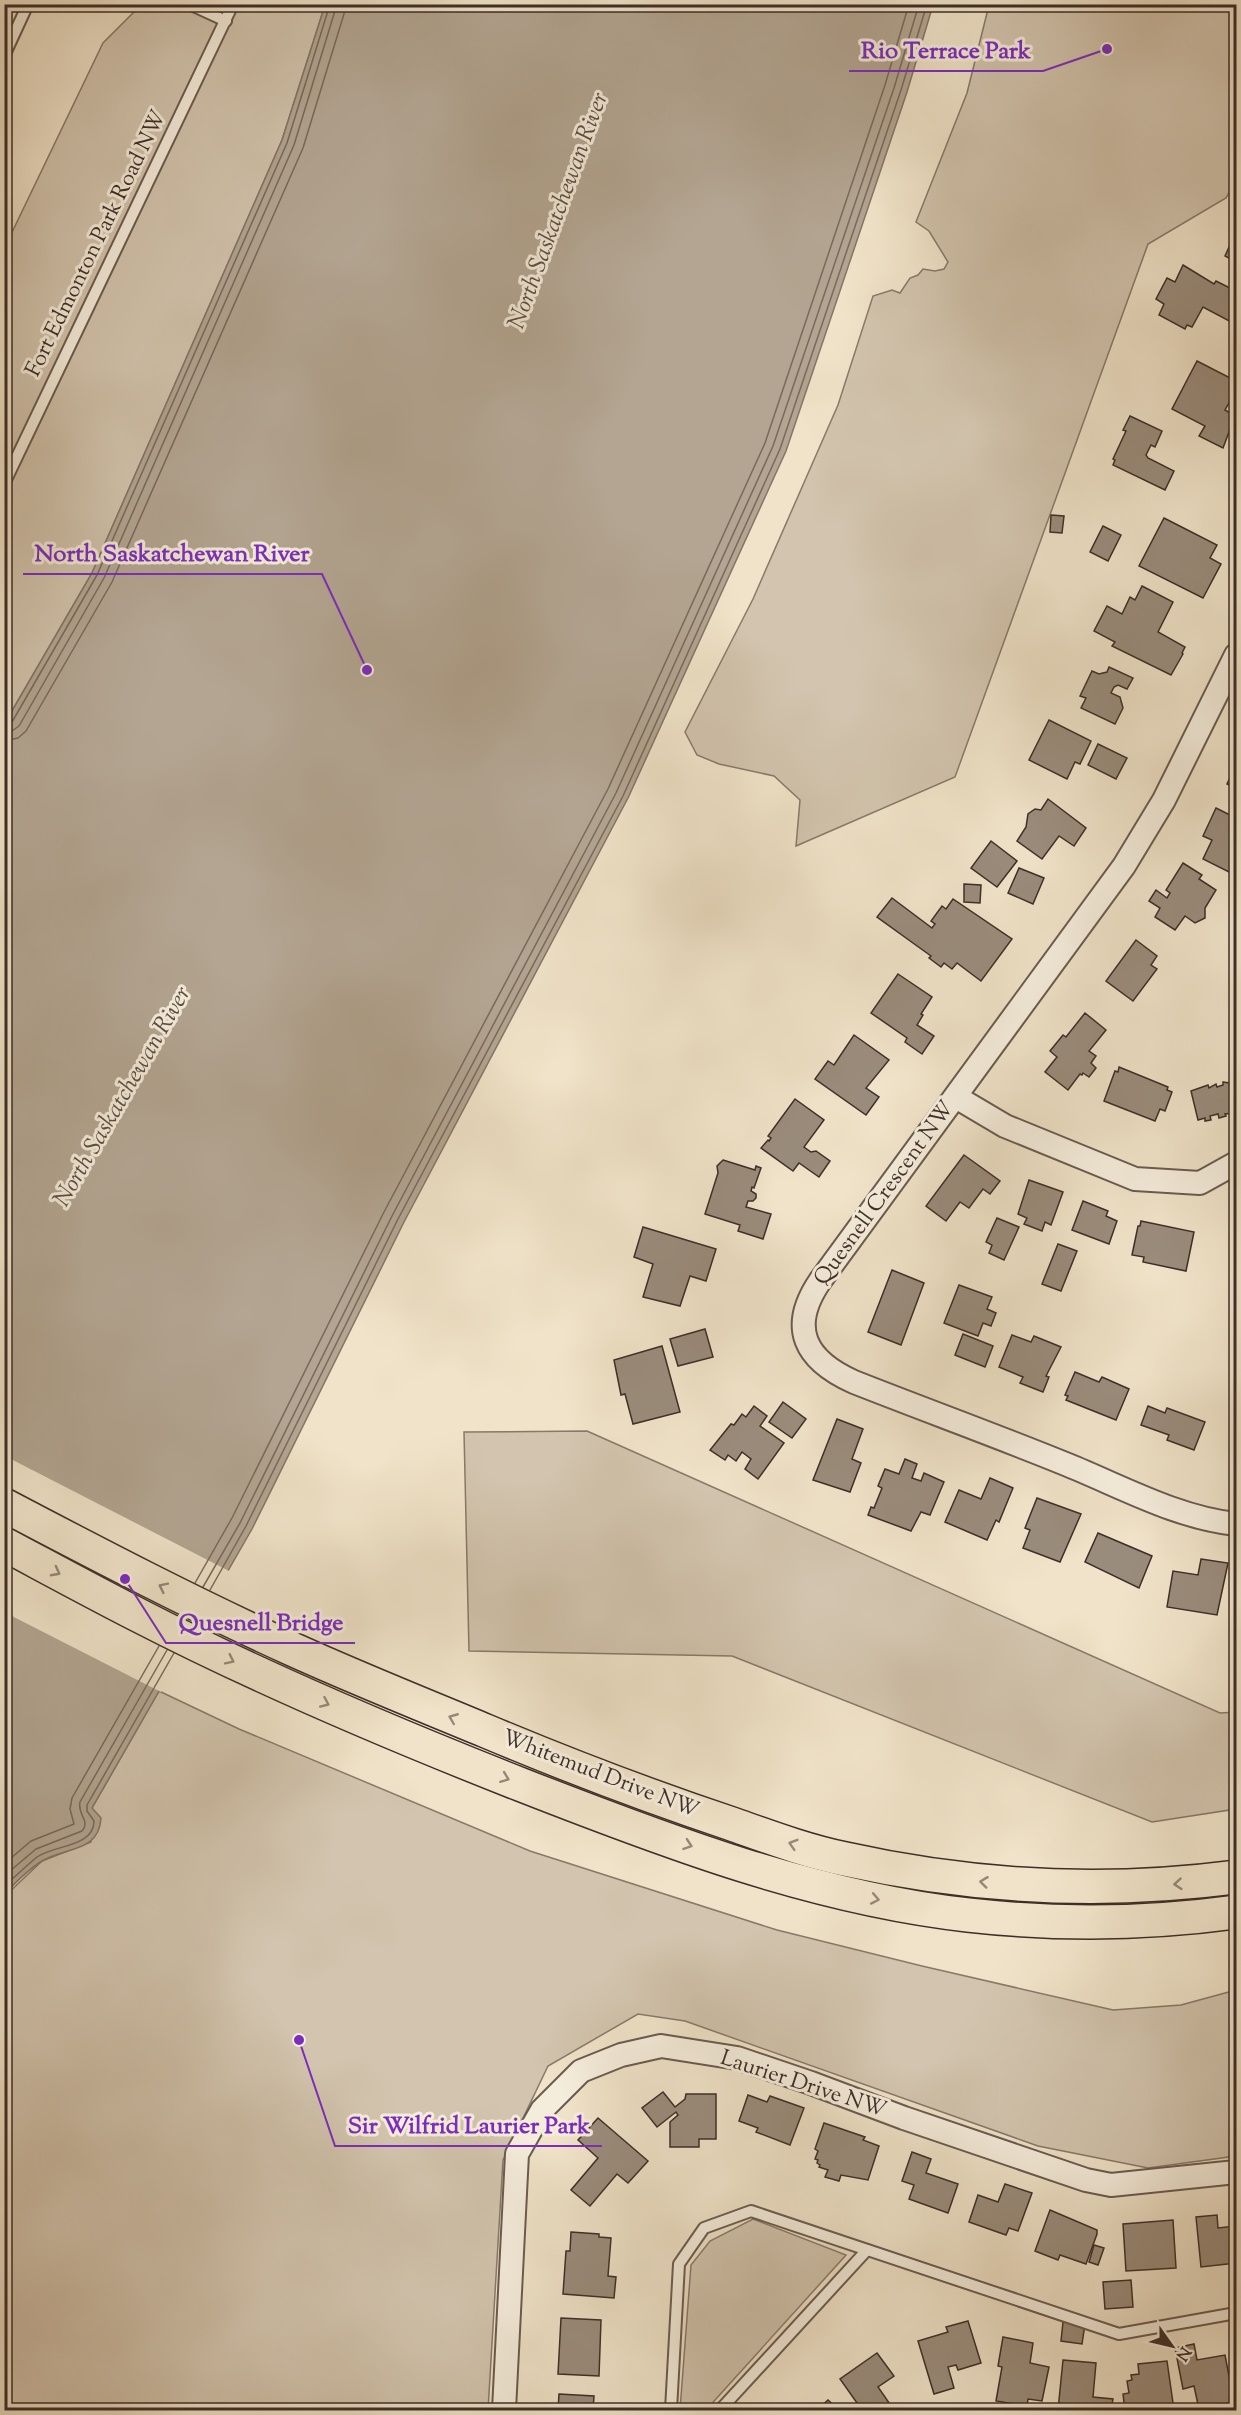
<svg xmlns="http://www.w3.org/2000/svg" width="1241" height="2415" viewBox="0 0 1241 2415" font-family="'Sorts Mill Goudy',serif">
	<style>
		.green { fill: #d2c4ae; stroke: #88796b; stroke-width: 1.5 }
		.water { fill: #b3a592; stroke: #847568; stroke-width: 1.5 }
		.pier { fill: #f0e3c9 }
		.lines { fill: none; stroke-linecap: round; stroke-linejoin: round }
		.shore { stroke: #786a5d; stroke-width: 1.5 }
		.building { fill: #9a8c7c; stroke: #3d2e28; stroke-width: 1.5 }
		.lane-casing { stroke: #6a5b50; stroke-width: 14 }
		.street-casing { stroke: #6a5b50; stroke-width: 26 }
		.highway-casing { stroke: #3d2e28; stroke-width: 36 }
		.lane { stroke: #f5eddc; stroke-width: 10 }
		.street { stroke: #f5eddc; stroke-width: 22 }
		.highway { stroke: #f0e3c9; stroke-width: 33 }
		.oneway { stroke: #968878 }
		.labels { text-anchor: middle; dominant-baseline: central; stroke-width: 6; stroke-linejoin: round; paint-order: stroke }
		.street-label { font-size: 22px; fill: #3d2e28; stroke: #f5eddc }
		.water-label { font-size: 24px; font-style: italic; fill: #5a4c42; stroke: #f5eddc }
		.leader { fill: none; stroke: #7b2cbf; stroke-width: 2 }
		.callout-dot { fill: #7b2cbf; stroke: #f5eddc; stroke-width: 2 }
		.callout-label { font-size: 24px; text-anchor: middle; font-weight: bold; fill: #7b2cbf; stroke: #f5eddc; stroke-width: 6; stroke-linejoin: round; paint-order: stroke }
	</style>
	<rect width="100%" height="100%" fill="#f0e3c9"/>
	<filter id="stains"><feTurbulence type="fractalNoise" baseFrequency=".00333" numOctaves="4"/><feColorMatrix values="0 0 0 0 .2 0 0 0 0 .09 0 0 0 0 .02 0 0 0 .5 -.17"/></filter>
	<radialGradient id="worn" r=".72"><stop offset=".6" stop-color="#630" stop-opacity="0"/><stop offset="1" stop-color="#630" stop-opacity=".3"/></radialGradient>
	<g class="green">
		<path d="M141,5H325L282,140L92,573L5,723L4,249L103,43Z"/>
		<path d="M989,5H1236V181L1226,198L1148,244L955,777L796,846L800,800L774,776L719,764L697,755L685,732L753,599L838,405L873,296L892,290L900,293L910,278L918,275L923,269L935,271L944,269L948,262L929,231L916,222L967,93Z"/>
		<path d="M587,1431L1220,1713L1236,1712V1809L1152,1822L732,1656L469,1651L464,1432Z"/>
		<path d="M159,1691L239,1729L530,1851L777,1930L922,1966L1113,2010L1181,2005L1236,1990V2156L1148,2168L1038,2146L685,2021L638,2014L548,2066L503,2160L488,2410H5L4,1957L9,1941L5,1931V1896L42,1861L91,1842L92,1808Z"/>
		<path d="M753,2219L846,2255L706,2410H680L691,2265L710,2241Z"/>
	</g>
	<path class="water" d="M325,5H933L907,92L786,451L628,798L404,1222L252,1529L92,1808L101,1818C99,1853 65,1847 42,1861C32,1867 9,1887 5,1896V723L92,573L282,140Z"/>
	<path class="pier" d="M5,1456L231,1572L161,1692L4,1612Z"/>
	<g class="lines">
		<g class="shore">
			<path d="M4,725L12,722L97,575L287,143L330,4"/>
			<path d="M4,732L12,731L19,726L104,578L294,145L337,4"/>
			<path d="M4,741L18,738L26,731L112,582L303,148L347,4"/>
			<path d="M195,1583L232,1518L384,1212L608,789L765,443L885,85L909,4"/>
			<path d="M203,1587L240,1523L392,1216L616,793L773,446L894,88L919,4"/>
			<path d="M210,1590L246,1526L398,1219L623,796L780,449L901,90L927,4"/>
			<path d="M4,1864L31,1841L74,1824L70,1809L72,1798L159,1646"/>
			<path d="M4,1876L36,1849L82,1831C91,1821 77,1815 80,1802L167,1650"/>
			<path d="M4,1886C15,1877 26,1866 37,1857C54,1845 94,1847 94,1821L87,1811V1805L174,1653"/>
		</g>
	</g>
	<g class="building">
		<path d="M1236,239V262L1225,256L1230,245L1233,246Z"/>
		<path d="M1183,265L1214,284L1216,281L1236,291V315L1233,323L1203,307L1192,327L1187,325L1185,329L1159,315L1164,304L1156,299L1167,278L1175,282Z"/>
		<path d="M1197,361L1236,381V407L1229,403L1225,410L1235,416L1223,448L1199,436L1205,426L1172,409Z"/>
		<path d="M1130,416L1162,431L1155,447L1151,445L1146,455L1148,458L1174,471L1165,490L1113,465L1115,460L1113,459L1126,431L1123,430Z"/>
		<path d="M1051,515L1064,516L1062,533L1050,532Z"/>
		<path d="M1164,518L1217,545L1210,558L1221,564L1203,598L1139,566Z"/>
		<path d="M1103,526L1121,535L1108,561L1090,552Z"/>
		<path d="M1142,586L1173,602L1158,632L1185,647L1182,653L1183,654L1171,675L1112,646L1115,642L1094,631L1107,606L1122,614L1130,597L1135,600Z"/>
		<path d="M1109,667L1133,678L1127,689L1118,685L1114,687L1111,693L1120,697L1123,708L1115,724L1081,708L1086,698L1080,696L1092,671L1099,674L1107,672Z"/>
		<path d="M1049,720L1091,741L1080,764L1075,762L1067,779L1029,760Z"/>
		<path d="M1098,744L1127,758L1116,779L1088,765Z"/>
		<path d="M1236,765V789L1227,784Z"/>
		<path d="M1048,799L1086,828L1074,846L1059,836L1042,859L1017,841L1026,827L1028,814L1035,809L1041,810Z"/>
		<path d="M1216,808L1236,818V856L1229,872L1203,859L1212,840L1203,836Z"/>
		<path d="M991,841L1017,861L997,887L971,868Z"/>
		<path d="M1183,863L1202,875L1199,879L1216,890L1205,908V918L1195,923L1185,916L1175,930L1155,917L1160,908L1149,901L1156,890L1167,898L1170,893L1166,890Z"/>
		<path d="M1019,868L1044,878L1033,904L1008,893Z"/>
		<path d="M964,884L981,885L980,903L964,902Z"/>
		<path d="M892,898L932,928L935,924L931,921L942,906L946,909L953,899L1012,939L981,981L957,963L952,969L944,963L941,967L929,958L931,956L877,917Z"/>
		<path d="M1136,940L1157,956L1151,965L1157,969L1133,1001L1106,981Z"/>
		<path d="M898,974L932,997L921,1014L923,1015L917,1025L934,1036L922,1054L905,1042L907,1038L871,1013Z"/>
		<path d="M1085,1013L1106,1030L1089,1051L1096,1056L1091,1063L1096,1068L1089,1077L1083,1073L1082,1075L1080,1074L1068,1090L1045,1072L1057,1057L1050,1051L1063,1035L1066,1037Z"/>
		<path d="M854,1035L889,1060L866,1088L879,1097L866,1115L815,1079L828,1061L834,1065Z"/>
		<path d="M1119,1067L1168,1087L1167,1090L1172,1092L1165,1111L1160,1109L1155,1121L1104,1101L1115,1071L1118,1072Z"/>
		<path d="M1223,1082L1236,1084V1113L1225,1114L1226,1116L1219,1118L1218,1114L1210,1116L1211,1120L1205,1121V1118L1198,1120L1191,1091L1208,1085L1209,1088L1216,1084L1217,1087L1223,1085Z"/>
		<path d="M795,1099L824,1120L804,1147L811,1152L816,1151L830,1161L819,1177L799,1163L793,1171L761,1148L768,1140L769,1141L771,1138L768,1136Z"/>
		<path d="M964,1155L1000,1181L990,1194L983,1189L969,1208L960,1202L946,1221L926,1206Z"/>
		<path d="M723,1160L755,1170L756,1166L761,1168L754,1188L752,1187L751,1191L756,1194V1198L753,1201H748L746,1207L771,1214L763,1239L738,1231L740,1225L705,1214L718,1173L717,1166Z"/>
		<path d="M1029,1180L1063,1192L1051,1225L1045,1222L1042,1231L1024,1224L1027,1218L1018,1214Z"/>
		<path d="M1083,1201L1108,1211L1106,1216L1117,1221L1109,1244L1072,1230Z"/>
		<path d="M997,1218L1019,1227L1004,1260L989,1253L992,1245L986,1242Z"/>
		<path d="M1141,1221L1194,1232L1186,1271L1143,1262L1144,1257L1132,1255L1138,1226H1140Z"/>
		<path d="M643,1227L716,1249L706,1281L690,1276L680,1306L643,1297L653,1264L634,1257Z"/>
		<path d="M1058,1244L1077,1251L1061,1291L1042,1284Z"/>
		<path d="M892,1270L924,1283L901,1345L868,1332Z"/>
		<path d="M959,1285L992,1297L987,1309L996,1313L991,1326L983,1323L978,1336L944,1323Z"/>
		<path d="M705,1329L713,1357L678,1366L670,1339Z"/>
		<path d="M963,1334L993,1346L985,1367L955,1355Z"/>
		<path d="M1012,1335L1031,1342L1034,1336L1061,1347L1046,1376L1049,1377L1043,1392L1020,1383L1023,1377L999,1367Z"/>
		<path d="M662,1346L680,1412L633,1424L625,1394L621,1395L614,1360Z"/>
		<path d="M1075,1372L1099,1382L1102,1377L1129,1389L1116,1420L1066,1400L1068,1396L1065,1395Z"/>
		<path d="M783,1402L806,1419L792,1438L769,1422Z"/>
		<path d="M754,1406L767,1416L760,1426L784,1443L758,1479L745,1469L751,1459L742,1452L736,1461L728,1455L725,1460L710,1450L731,1424L734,1425L742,1414L746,1417Z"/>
		<path d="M1148,1406L1165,1413L1167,1408L1205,1422L1194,1450L1167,1440L1169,1435L1141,1425Z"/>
		<path d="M837,1419L863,1429L852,1459L861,1463L850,1492L813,1480Z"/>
		<path d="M905,1459L917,1464L912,1478L921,1481L924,1473L944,1482L930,1515L921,1512L911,1531L868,1515L871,1507L874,1508L882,1488L878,1486L885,1469L899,1474Z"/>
		<path d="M990,1478L1013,1488L999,1522L996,1520L987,1540L945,1522L959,1490L981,1499Z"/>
		<path d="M1037,1498L1081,1514L1060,1562L1023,1548L1030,1530L1025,1528Z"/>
		<path d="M1098,1533L1152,1556L1139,1588L1085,1562Z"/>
		<path d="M1201,1559L1228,1563L1217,1615L1167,1607L1173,1571L1198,1575Z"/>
		<path d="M663,2092L675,2107L685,2099L686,2094H716V2139H699V2147H670V2122L678,2115L676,2112L657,2127L642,2108Z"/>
		<path d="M748,2095L767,2102L770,2096L804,2108L790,2145L756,2132L758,2128L739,2121Z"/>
		<path d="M598,2118L648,2161L628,2183L617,2174L590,2206L571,2190L598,2158L578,2140Z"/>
		<path d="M824,2123L865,2137L863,2140L879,2146L868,2180L841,2175L839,2181L825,2177L828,2170L819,2167L820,2165L817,2163L818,2160L815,2159L818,2151L815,2149Z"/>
		<path d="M912,2152L931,2159L926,2173L958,2184L948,2213L909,2199L914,2185L902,2181Z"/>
		<path d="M1005,2184L1032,2193L1018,2231L1009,2228L1006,2235L969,2222L978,2195L998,2202Z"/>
		<path d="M1050,2210L1097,2230V2234L1086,2264L1060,2255L1058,2260L1035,2251Z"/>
		<path d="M1217,2215L1218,2228L1236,2226V2263L1201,2267L1196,2217Z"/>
		<path d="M1173,2220L1176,2268L1126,2271L1123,2224Z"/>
		<path d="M571,2232L599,2234V2237L611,2238L608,2276L616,2277L614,2298L563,2294L566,2251H570Z"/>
		<path d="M1094,2245L1104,2248L1098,2265L1089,2262Z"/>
		<path d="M1131,2280L1133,2307L1105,2309L1103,2282Z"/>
		<path d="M561,2318L601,2320L599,2376L558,2374Z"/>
		<path d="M968,2321L981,2363L958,2370L956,2365L948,2367L954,2388L934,2394L918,2341L948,2332L946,2327Z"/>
		<path d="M1063,2322L1085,2324L1082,2344L1061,2341Z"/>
		<path d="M1003,2337L1033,2343L1030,2363L1049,2367L1042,2401L1028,2399L1027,2406L996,2401L1002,2367L998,2366Z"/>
		<path d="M1194,2344L1197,2360L1225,2355L1234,2402L1199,2409L1194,2386L1183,2389L1175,2348Z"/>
		<path d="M877,2353L894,2376L878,2387L894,2410H862L840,2379Z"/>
		<path d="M1063,2360L1096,2363L1093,2397L1113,2399L1111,2410H1058Z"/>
		<path d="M1167,2361L1174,2410H1125L1123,2394L1129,2393L1127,2381L1132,2380L1131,2375L1139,2374L1138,2364Z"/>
		<path d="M559,2394L594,2396L593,2410H558Z"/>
		<path d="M828,2400L839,2410H817Z"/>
	</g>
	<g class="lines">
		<defs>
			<g id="lane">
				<path d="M189,4L226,21"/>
				<path d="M4,56L28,4"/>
				<path d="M4,484L233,4"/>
				<path d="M671,2410L679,2264L704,2228L751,2211L1119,2334L1236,2313"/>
				<path d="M720,2410L867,2250"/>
			</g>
			<g id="street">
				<path d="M1236,655L1164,800L1124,866L820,1281C788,1328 805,1360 854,1382C925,1410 997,1436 1068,1465C1122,1487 1178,1518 1236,1524"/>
				<path d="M956,1097L1005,1126L1135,1179L1200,1183L1236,1163"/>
				<path d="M504,2410L517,2154L542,2110L581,2071L621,2055L661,2046L737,2058L811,2083L904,2118L1086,2180L1111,2185L1236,2172"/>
			</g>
			<g id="highway">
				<path d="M4,1505C99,1555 195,1605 292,1649C356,1678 421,1704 486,1731C567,1765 648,1796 732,1824C769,1837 806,1851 845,1859C975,1888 1105,1894 1236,1877"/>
				<path d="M4,1544C49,1568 93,1592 138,1615C262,1679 392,1734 522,1785C665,1841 815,1898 968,1915C1057,1925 1148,1924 1236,1912"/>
			</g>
		</defs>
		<use href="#lane" class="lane-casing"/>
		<use href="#street" class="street-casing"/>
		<use href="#highway" class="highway-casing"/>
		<use href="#lane" class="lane"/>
		<use href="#street" class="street"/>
		<use href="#highway" class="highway"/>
	</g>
	<defs><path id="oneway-chevron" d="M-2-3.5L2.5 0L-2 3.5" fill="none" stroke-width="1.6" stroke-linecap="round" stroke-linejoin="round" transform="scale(1.5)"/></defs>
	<g class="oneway">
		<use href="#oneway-chevron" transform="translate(56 1572) rotate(28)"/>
		<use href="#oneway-chevron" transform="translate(163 1587) rotate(-154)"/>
		<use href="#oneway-chevron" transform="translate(230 1660) rotate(26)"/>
		<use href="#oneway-chevron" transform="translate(325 1703) rotate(24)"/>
		<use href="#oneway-chevron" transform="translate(453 1718) rotate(-158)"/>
		<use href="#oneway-chevron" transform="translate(505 1778) rotate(21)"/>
		<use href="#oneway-chevron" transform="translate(793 1844) rotate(-163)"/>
		<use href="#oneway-chevron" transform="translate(688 1845) rotate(19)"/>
		<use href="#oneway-chevron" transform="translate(984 1882) rotate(-173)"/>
		<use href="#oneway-chevron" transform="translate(1178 1884) rotate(175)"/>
		<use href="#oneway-chevron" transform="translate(875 1899) rotate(11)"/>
	</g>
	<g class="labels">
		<g class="street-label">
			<text transform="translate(97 244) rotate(-64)">Fort Edmonton Park Road NW</text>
			<text transform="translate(885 1194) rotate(-54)">Quesnell Crescent NW</text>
			<text transform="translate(600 1775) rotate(21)">Whitemud Drive NW</text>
			<text transform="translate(803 2085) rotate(18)">Laurier Drive NW</text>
		</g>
		<g class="water-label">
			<text transform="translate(559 211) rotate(-70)">North Saskatchewan River</text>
			<text transform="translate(123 1097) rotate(-60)">North Saskatchewan River</text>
		</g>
	</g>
	<path class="leader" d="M1107 49L1043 71H849M367 670L322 574H23M125 1579L166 1643H355M299 2040L335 2146H602"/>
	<g class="callout-dot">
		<circle cx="1107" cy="49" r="6"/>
		<circle cx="367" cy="670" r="6"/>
		<circle cx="125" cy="1579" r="6"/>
		<circle cx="299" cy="2040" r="6"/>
	</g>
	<g class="callout-label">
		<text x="946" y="58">Rio Terrace Park</text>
		<text x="172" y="561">North Saskatchewan River</text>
		<text x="261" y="1630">Quesnell Bridge</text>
		<text x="469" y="2133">Sir Wilfrid Laurier Park</text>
	</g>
	<rect width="1241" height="2415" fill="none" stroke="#f0e3c9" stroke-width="24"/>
	<rect x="6" y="6" width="1229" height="2403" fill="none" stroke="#3d2e28" stroke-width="3"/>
	<rect x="12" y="12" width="1217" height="2391" fill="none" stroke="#3d2e28" stroke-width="1.5"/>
	<g transform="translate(1172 2346) rotate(124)" stroke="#f5eddc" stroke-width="4.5" paint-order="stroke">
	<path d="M0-4.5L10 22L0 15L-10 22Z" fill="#3d2e28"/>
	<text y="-9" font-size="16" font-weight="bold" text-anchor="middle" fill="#3d2e28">N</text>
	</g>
	<rect width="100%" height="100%" filter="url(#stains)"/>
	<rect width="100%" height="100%" fill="url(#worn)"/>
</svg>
